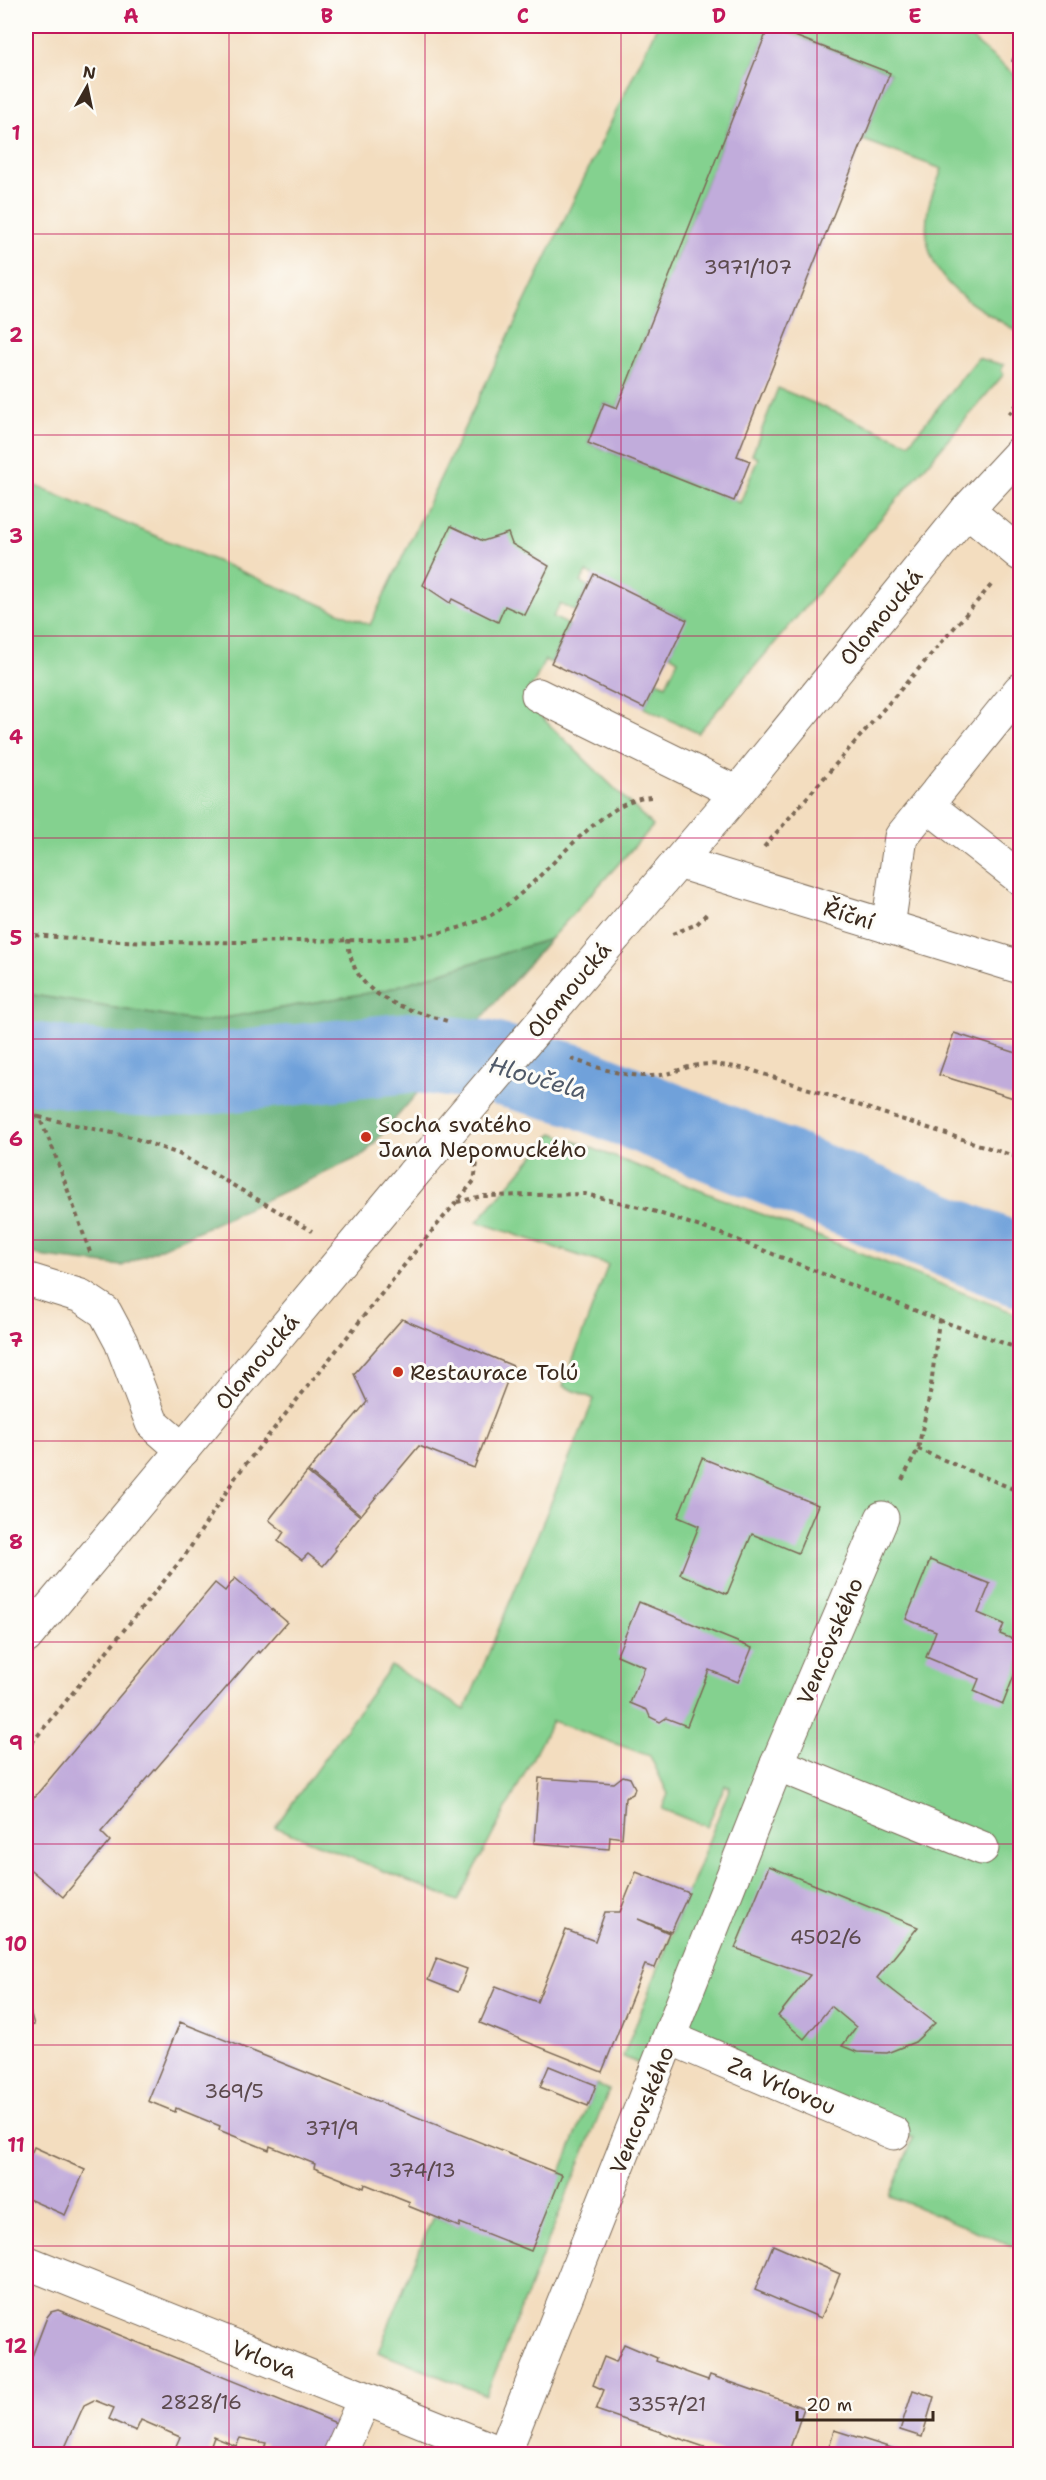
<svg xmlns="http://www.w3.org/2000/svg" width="1046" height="2480" viewBox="0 0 1046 2480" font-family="'Shantell Sans',sans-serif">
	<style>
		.green { fill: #84d18f; stroke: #607e56; stroke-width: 1.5 }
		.forest { fill: #6bb37a; stroke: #536e4c; stroke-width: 1.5 }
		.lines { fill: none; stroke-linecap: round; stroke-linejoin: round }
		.river { stroke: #6fa1da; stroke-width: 81 }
		.building { fill: #c1acdb }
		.minor-casing { stroke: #7b6956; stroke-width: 35 }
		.path { stroke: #7b6956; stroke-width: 4; stroke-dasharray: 4.5 4.5; stroke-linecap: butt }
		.minor { stroke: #fff; stroke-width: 33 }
		.minor-bridge-casing { stroke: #7b6956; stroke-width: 35; stroke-linecap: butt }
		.minor-bridge { stroke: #fff; stroke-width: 33 }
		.grid { fill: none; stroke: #c2185b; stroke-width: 1.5; stroke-opacity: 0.55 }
		.poi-dot { fill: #c8321e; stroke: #fdfcf7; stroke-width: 2 }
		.labels { text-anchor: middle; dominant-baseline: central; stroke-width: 6; stroke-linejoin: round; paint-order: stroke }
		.number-label { font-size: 20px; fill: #5c4a4d }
		.street-label { font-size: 22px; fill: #3b2a1e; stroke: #fdfcf7 }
		.poi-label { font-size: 22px; fill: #3b2a1e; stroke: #fdfcf7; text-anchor: start }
		.water-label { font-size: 24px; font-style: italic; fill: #505a69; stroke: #fdfcf7 }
		.neatline { fill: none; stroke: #c2185b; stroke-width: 2 }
		.grid-label { font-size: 20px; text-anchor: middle; font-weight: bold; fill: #c2185b }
	</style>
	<rect width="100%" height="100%" fill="#fdfcf7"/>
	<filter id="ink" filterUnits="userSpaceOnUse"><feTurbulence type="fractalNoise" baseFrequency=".0167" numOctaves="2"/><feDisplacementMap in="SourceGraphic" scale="12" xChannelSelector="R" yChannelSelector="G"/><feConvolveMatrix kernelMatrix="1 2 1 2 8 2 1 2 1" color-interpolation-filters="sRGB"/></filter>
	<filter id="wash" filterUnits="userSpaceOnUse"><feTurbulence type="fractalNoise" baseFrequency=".008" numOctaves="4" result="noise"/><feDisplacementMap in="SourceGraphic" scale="24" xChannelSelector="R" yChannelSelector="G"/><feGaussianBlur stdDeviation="1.35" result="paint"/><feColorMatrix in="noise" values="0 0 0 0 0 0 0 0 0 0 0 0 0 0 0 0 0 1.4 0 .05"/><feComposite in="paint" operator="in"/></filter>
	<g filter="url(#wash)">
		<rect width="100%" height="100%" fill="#f3ddbf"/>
		<g class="green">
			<path d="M657,26H769L617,408L604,403L588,443L740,503L758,458L752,455L778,388L909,443L978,358L1004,365L1001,371L1004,374L698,733L644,708L657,681L666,685L678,660L670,655L686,619L586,572L581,582L588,586L576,611L560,604L553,617L569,625L551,663L545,660L525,701L653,826L550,939L385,990L202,1022L26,994V482L370,625Z"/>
			<path d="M771,26H956L1020,79V333C971,303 916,280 928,209C930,196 938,182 942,169L863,140L890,73Z"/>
			<path d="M553,1133L1020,1315V2249L890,2196L913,2138L669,2039L655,2070L623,2057L730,1787L725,1785L707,1827L662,1809L668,1794L650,1756L552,1721L458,1901L275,1827L391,1666L465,1710L594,1399L563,1386L608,1265L477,1222Z"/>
			<path d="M596,2085L609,2090L486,2395L378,2352L433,2216L458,2226L460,2223L560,2174Z"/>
		</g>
		<path class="forest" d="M550,939L364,1155L122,1266L45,1257L26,1251V994L202,1022L385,990Z"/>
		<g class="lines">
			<path class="river" d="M26,1062L125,1075L182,1077L414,1052L485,1061L575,1085L1020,1266"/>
		</g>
		<g id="blocks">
			<g class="building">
				<path d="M769,26L890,73L737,456L750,461L734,501L588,443L604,403L617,408Z"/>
				<path d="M1020,40V64L1012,61Z"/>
				<path d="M451,526L483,541L508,533L512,544L549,566L525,615L505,606L498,622L452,599L450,603L423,585Z"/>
				<path d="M594,574L687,620L644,708L551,663Z"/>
				<path d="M954,1033L1020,1054V1087L1017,1099L939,1075Z"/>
				<path d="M402,1319L513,1366L474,1468L419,1446L361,1515L308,1471L367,1402L354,1374Z"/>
				<path d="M702,1458L818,1505L798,1553L752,1534L727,1594L680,1574L699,1526L678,1517Z"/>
				<path d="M307,1472L360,1516L334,1548L336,1550L323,1566L308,1554L302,1560L278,1541L284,1532L269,1520Z"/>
				<path d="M930,1560L990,1584L978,1613L1004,1624L1000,1634L1020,1642V1660L1003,1704L974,1691L979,1679L926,1657L936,1631L906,1619Z"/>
				<path d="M235,1578L287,1622L260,1653L258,1651L101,1832L110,1841L63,1897L26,1866L29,1855L26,1852V1807L215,1583L225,1591Z"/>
				<path d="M639,1602L752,1648L738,1682L709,1670L687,1726L666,1718L660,1722L650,1717L647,1710L630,1703L645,1667L617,1655Z"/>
				<path d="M623,1776L630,1778L635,1788L633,1794L625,1798L622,1838L610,1836L609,1849L534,1843L539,1778L614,1783Z"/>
				<path d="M769,1866L918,1927L877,1978L935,2023L915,2042L887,2053L857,2052L842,2046L856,2027L831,2006L804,2039L778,2016L810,1975L735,1948Z"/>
				<path d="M636,1872L689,1893L671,1932L638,1919L669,1933L655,1968L645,1965L602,2072L480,2023L496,1986L537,2002L566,1930L595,1941L605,1912H620Z"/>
				<path d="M437,1958L467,1969L458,1992L428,1980Z"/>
				<path d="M26,1996L34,2025L26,2028Z"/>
				<path d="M180,2022L562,2175L531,2251L460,2223L459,2227L433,2216L408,2206L410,2202L365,2184L364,2188L314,2168L315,2164L270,2146L269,2150L219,2130L220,2126L176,2108L175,2112L148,2101Z"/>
				<path d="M549,2066L596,2085L588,2106L540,2087Z"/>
				<path d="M34,2147L85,2170L65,2215L26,2198V2166Z"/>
				<path d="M773,2245L840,2274L821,2318L755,2290Z"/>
				<path d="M58,2310L341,2425L330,2454H262L266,2443L240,2438L236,2446L214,2437L208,2454H191L175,2448L180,2437L141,2420L136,2431L109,2419L114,2408L94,2400L84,2405L62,2454H26V2372L47,2317L51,2312Z"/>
				<path d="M624,2344L657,2358L656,2361L691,2374L708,2380L710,2375L804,2408L788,2454H725L596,2410L604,2390L593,2385L604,2357L616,2362Z"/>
				<path d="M913,2390L934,2397L922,2437L900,2430Z"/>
				<path d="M834,2430L898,2450L897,2454H827Z"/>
			</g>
		</g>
	</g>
	<g filter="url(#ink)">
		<use href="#blocks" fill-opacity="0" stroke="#7b6956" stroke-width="1.5"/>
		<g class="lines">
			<defs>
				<g id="minor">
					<path d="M967,510L1020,554"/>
					<path d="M538,695L737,793"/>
					<path d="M927,805L1020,878"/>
					<path d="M678,862L1020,967"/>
					<path d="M888,927L901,837L1020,690"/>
					<path d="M615,936L737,793L967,510L1020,453"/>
					<path d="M26,1279L81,1296L105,1312L121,1342L152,1423L183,1450"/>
					<path d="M26,1637L414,1173"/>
					<path d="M777,1764L982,1848"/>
					<path d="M670,2038L894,2133"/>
					<path d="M26,2262L503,2454"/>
					<path d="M340,2454L364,2400"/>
					<path d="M504,2454L777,1764L882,1518"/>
				</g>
			</defs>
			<use href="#minor" class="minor-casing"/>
			<g class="path">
				<path d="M1009,414L1020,401"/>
				<path d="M764,847L993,583"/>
				<path d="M26,934C115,944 207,943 297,941C361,939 430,945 489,916C542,889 592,802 651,797"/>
				<path d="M672,934L697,924L708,912"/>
				<path d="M348,939C351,997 401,1007 447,1021"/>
				<path d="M571,1059C597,1067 620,1076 648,1076C667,1076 676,1070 693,1066C711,1062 729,1066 748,1069L1020,1158"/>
				<path d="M26,1115L39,1117L53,1149L91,1255"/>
				<path d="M39,1117L131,1137L179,1154L312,1231"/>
				<path d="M457,1202L482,1196L585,1194L647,1209L730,1237L939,1320L930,1394L918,1449L901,1482"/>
				<path d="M939,1320L1020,1349"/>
				<path d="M918,1449L1020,1492"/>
				<path d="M26,1750L186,1554L237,1475L422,1243L474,1181L477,1163"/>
			</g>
			<use href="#minor" class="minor"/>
			<defs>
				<path id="minor-bridge" d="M414,1173L615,936"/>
			</defs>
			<use href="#minor-bridge" class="minor-bridge-casing"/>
			<use href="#minor-bridge" class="minor-bridge"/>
		</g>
	</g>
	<path class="grid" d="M229,26V2454M425,26V2454M621,26V2454M817,26V2454M26,234H1020M26,435H1020M26,636H1020M26,838H1020M26,1039H1020M26,1240H1020M26,1441H1020M26,1642H1020M26,1844H1020M26,2045H1020M26,2246H1020"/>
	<g class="poi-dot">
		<circle cx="366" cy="1137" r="6"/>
		<circle cx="398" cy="1372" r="6"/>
	</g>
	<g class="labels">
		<g class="number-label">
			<text x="748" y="267">3971/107</text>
			<text x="826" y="1937">4502/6</text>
			<text x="234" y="2091">369/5</text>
			<text x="332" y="2128">371/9</text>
			<text x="422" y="2170">374/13</text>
			<text x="201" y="2402">2828/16</text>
			<text x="667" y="2404">3357/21</text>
		</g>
		<g class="street-label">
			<text transform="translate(881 617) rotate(-51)">Olomoucká</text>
			<text transform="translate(849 915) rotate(17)">Říční</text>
			<text transform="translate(569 990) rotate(-50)">Olomoucká</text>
			<text transform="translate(257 1362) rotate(-50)">Olomoucká</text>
			<text transform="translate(830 1641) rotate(-67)">Vencovského</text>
			<text transform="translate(782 2086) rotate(23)">Za Vrlovou</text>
			<text transform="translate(642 2110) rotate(-68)">Vencovského</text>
			<text transform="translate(264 2359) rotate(22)">Vrlova</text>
		</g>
		<g class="poi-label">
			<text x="378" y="1124">Socha svatého<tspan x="378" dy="25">Jana Nepomuckého</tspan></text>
			<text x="410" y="1372">Restaurace Tolú</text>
		</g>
		<g class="water-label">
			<text transform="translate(538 1078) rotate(16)">Hloučela</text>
		</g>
	</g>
	<rect width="1046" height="2480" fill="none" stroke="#fdfcf7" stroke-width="66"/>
	<g transform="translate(87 87) rotate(9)" stroke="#fdfcf7" stroke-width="4.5" paint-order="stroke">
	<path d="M0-4.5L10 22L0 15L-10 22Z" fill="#3b2a1e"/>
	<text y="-9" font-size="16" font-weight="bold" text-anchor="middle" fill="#3b2a1e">N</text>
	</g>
	<path d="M797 2411v9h136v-9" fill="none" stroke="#3b2a1e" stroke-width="3"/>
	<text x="806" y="2411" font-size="18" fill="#3b2a1e" stroke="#fdfcf7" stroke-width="4.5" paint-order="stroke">20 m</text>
	<rect x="33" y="33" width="980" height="2414" class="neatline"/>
	<g class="grid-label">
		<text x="131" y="23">A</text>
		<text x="327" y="23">B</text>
		<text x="523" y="23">C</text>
		<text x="719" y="23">D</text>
		<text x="915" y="23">E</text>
		<text x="16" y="140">1</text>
		<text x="16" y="342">2</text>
		<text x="16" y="543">3</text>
		<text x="16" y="744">4</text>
		<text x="16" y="945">5</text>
		<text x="16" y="1146">6</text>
		<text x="16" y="1347">7</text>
		<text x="16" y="1549">8</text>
		<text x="16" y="1750">9</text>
		<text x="16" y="1951">10</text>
		<text x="16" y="2152">11</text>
		<text x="16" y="2353">12</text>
	</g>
</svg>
